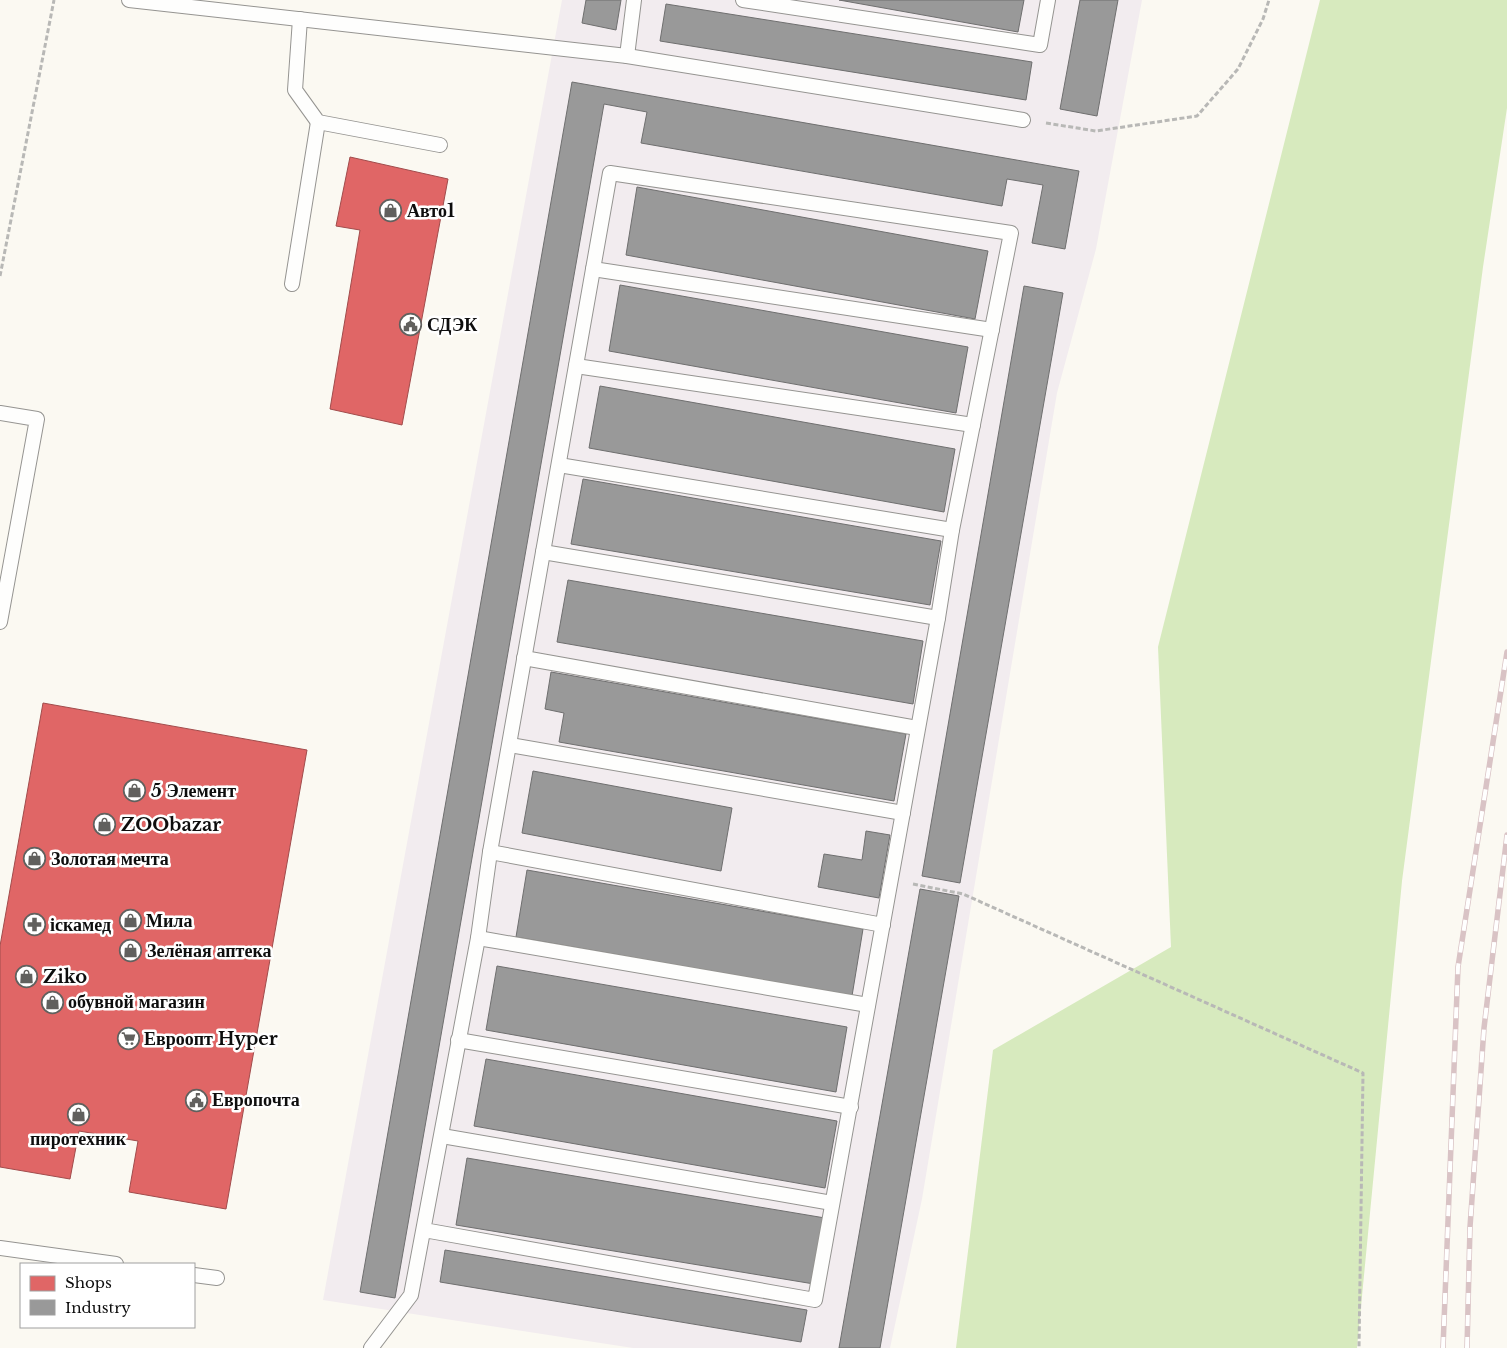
<svg xmlns="http://www.w3.org/2000/svg" width="1507" height="1348" viewBox="0 0 1507 1348" font-family="'Libre Baskerville',serif">
	<style>
		.industrial { fill: #f2ecef }
		.forest { fill: #d7eabe }
		.shops { fill: #e06666; stroke: #a14c4c }
		.industry { fill: #999; stroke: #6f6f6f }
		.lines { fill: none; stroke-linecap: round; stroke-linejoin: round }
		.lane-casing { stroke: #959491; stroke-width: 16 }
		.path { stroke: #b8b8b6; stroke-width: 3; stroke-dasharray: 5 2.5; stroke-linecap: butt }
		.lane { stroke: #fefefd; stroke-width: 14 }
		.rail-casing { stroke: #d9c3c5; stroke-width: 5.5 }
		.rail { stroke: #fff; stroke-width: 4; stroke-dasharray: 11; stroke-linecap: butt }
		.labels { text-anchor: middle; dominant-baseline: central; stroke-width: 5; stroke-linejoin: round; paint-order: stroke }
		.poi-label { font-size: 18px; font-weight: bold; fill: #0e0e0e; stroke: #fff; text-anchor: start }
	</style>
	<rect width="100%" height="100%" fill="#fbf9f2"/>
	<path class="industrial" d="M562,0H1142L1096,249L1057,393L922,1199L890,1348H633L323,1300Z"/>
	<path class="forest" d="M1320,0H1507V108L1483,267L1402,881L1357,1348H956L993,1050L1171,947L1158,647Z"/>
	<g class="shops">
		<path d="M350,157L448,179L402,425L330,409L360,230L336,226Z"/>
		<path d="M43,703L307,750L226,1209L129,1192L138,1141L79,1131L70,1179L0,1167V946Z"/>
	</g>
	<g class="industry">
		<path d="M586,0H621L616,30L582,23Z"/>
		<path d="M839,0H1024L1018,32Z"/>
		<path d="M1080,0H1118L1097,116L1060,109Z"/>
		<path d="M666,4L1032,62L1026,100L660,41Z"/>
		<path d="M572,82L1079,171L1065,249L1032,243L1043,185L1007,179L1002,206L641,143L647,112L604,104L395,1298L360,1292Z"/>
		<path d="M637,187L988,251L975,319L626,255Z"/>
		<path d="M620,285L968,347L956,413L609,351Z"/>
		<path d="M1024,286L1063,293L960,883L922,876Z"/>
		<path d="M600,386L955,449L944,512L589,448Z"/>
		<path d="M583,479L941,541L930,605L571,544Z"/>
		<path d="M568,580L923,641L913,704L557,642Z"/>
		<path d="M551,672L906,734L894,801L559,742L564,713L545,709Z"/>
		<path d="M533,771L732,808L721,871L522,833Z"/>
		<path d="M866,831L890,835L879,898L818,887L824,854L862,860Z"/>
		<path d="M527,870L863,929L852,996L516,937Z"/>
		<path d="M920,889L959,896L880,1348H839Z"/>
		<path d="M497,966L847,1027L836,1092L486,1030Z"/>
		<path d="M486,1059L837,1121L825,1188L474,1126Z"/>
		<path d="M467,1158L825,1218L814,1284L456,1225Z"/>
		<path d="M445,1250L807,1310L801,1342L440,1282Z"/>
	</g>
	<g class="lines">
		<defs>
			<g id="lane">
				<path d="M129,0L627,56L1023,120"/>
				<path d="M743,0L1040,45L1048,0"/>
				<path d="M300,19L295,90L318,122L440,145"/>
				<path d="M627,56L634,0"/>
				<path d="M593,269L992,330"/>
				<path d="M292,284L318,122"/>
				<path d="M576,366L973,425"/>
				<path d="M0,413L37,419L0,622"/>
				<path d="M559,465L952,530"/>
				<path d="M543,552L938,618"/>
				<path d="M524,658L917,728"/>
				<path d="M510,745L903,813"/>
				<path d="M490,852L883,925"/>
				<path d="M478,938L868,1005"/>
				<path d="M458,1040L851,1107"/>
				<path d="M442,1136L832,1203"/>
				<path d="M0,1248L116,1264"/>
				<path d="M194,1275L217,1278"/>
				<path d="M371,1348L411,1295L478,938L490,852L610,173L1011,233L952,530L938,618L815,1300L424,1230"/>
			</g>
		</defs>
		<use href="#lane" class="lane-casing"/>
		<g class="path">
			<path d="M1046,123L1096,131L1197,116L1238,69L1263,19L1269,0"/>
			<path d="M0,276L54,0"/>
			<path d="M913,884L963,894L1363,1073L1359,1348"/>
		</g>
		<use href="#lane" class="lane"/>
		<defs>
			<g id="rail">
				<path d="M1443,1348L1458,967L1507,652"/>
				<path d="M1467,1348L1470,1227L1484,1028L1507,835"/>
			</g>
		</defs>
		<use href="#rail" class="rail-casing"/>
		<use href="#rail" class="rail"/>
	</g>
	<defs>
		<symbol id="shop-ring" viewBox="-11 -11 22 22"><circle r="9.5" fill="#fff" stroke="#61605e" stroke-width="1.5"/><path d="M-5-2.5h2.3a2.7 3.5 0 0 1 5.4 0H5L5.5 6h-11ZM-1.5-2.5h3a1.5 2.3 0 0 0-3 0Z" fill="#61605e"/></symbol>
		<symbol id="civic-ring" viewBox="-11 -11 22 22"><circle r="9.5" fill="#fff" stroke="#61605e" stroke-width="1.5"/><path d="M-.6-6.5H3V-4.5H.6V-3L4-1V1h2V6H-6V1h2V-1L-.6-3ZM-1.2 2.5V6h2.4V2.5Z" fill="#61605e"/></symbol>
		<symbol id="pharmacy-ring" viewBox="-11 -11 22 22"><circle r="9.5" fill="#fff" stroke="#61605e" stroke-width="1.5"/><path d="M-2-6h4v4h4v4h-4v4h-4v-4h-4v-4h4Z" fill="#61605e"/></symbol>
		<symbol id="supermarket-ring" viewBox="-11 -11 22 22"><circle r="9.5" fill="#fff" stroke="#61605e" stroke-width="1.5"/><path d="M-6-5.5h2.5l.6 2H6L4.5 2H-2.5L-4.4-4H-6ZM-1.5 3.2a1.3 1.3 0 1 0 .1 0ZM3 3.2a1.3 1.3 0 1 0 .1 0Z" fill="#61605e"/></symbol>
	</defs>
	<g fill-rule="evenodd">
		<use href="#shop-ring" x="378" y="198" width="25" height="25"/>
		<use href="#civic-ring" x="398" y="312" width="25" height="25"/>
		<use href="#shop-ring" x="122" y="778" width="25" height="25"/>
		<use href="#shop-ring" x="92" y="812" width="25" height="25"/>
		<use href="#shop-ring" x="22" y="846" width="25" height="25"/>
		<use href="#shop-ring" x="118" y="908" width="25" height="25"/>
		<use href="#pharmacy-ring" x="22" y="912" width="25" height="25"/>
		<use href="#shop-ring" x="118" y="938" width="25" height="25"/>
		<use href="#shop-ring" x="14" y="964" width="25" height="25"/>
		<use href="#shop-ring" x="40" y="990" width="25" height="25"/>
		<use href="#supermarket-ring" x="116" y="1026" width="25" height="25"/>
		<use href="#civic-ring" x="184" y="1088" width="25" height="25"/>
		<use href="#shop-ring" x="66" y="1102" width="25" height="25"/>
	</g>
	<g class="labels">
		<g class="poi-label">
			<text x="407" y="211">Авто1</text>
			<text x="427" y="325">СДЭК</text>
			<text x="151" y="791">5 Элемент</text>
			<text x="121" y="825">ZOObazar</text>
			<text x="51" y="859">Золотая мечта</text>
			<text x="146" y="921">Мила</text>
			<text x="50" y="925">іскамед</text>
			<text x="147" y="951">Зелёная аптека</text>
			<text x="43" y="977">Ziko</text>
			<text x="68" y="1002">обувной магазин</text>
			<text x="144" y="1039">Евроопт Hyper</text>
			<text x="212" y="1100">Европочта</text>
			<text x="78" y="1139" text-anchor="middle">пиротехник</text>
		</g>
	</g>
	<rect x="20" y="1263" width="175" height="65" fill="#ffffff" stroke="#9f9f9f"/>
	<rect x="30" y="1276" width="25" height="15" fill="#e06666" stroke="#9f9f9f"/>
	<text x="65" y="1288" font-size="15" fill="#0e0e0e">Shops</text>
	<rect x="30" y="1300" width="25" height="15" fill="#999999" stroke="#9f9f9f"/>
	<text x="65" y="1313" font-size="15" fill="#0e0e0e">Industry</text>
</svg>
